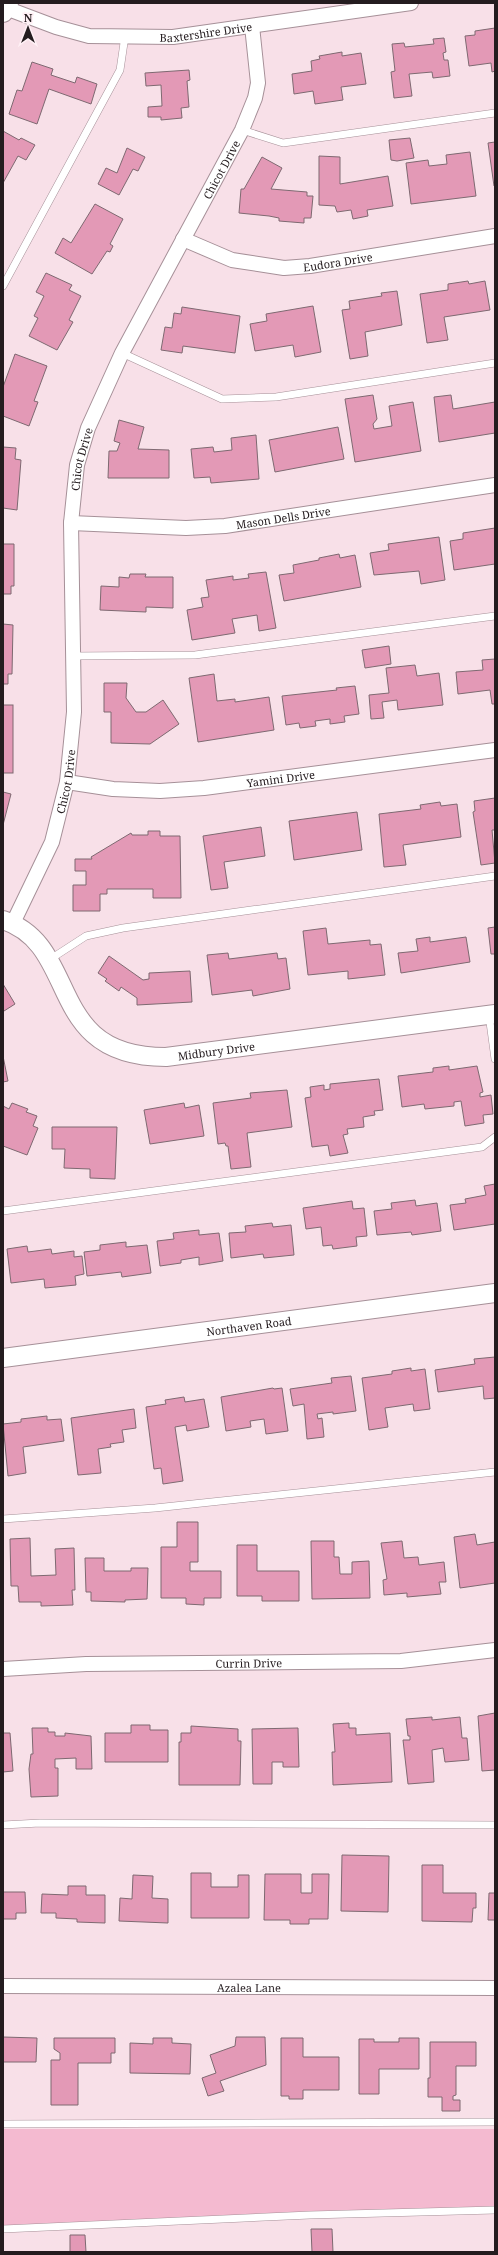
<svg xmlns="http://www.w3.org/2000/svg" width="498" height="2255" viewBox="0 0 498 2255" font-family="'Noto Serif',serif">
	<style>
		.green { fill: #f4bad0 }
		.building { fill: #e399b6; stroke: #7e6971 }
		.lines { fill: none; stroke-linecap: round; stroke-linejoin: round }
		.service-casing { stroke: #a69098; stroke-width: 8 }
		.minor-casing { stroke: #a69098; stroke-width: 16 }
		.tertiary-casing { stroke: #a69098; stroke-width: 20 }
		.secondary-casing { stroke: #a69098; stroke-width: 22 }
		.service { stroke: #fff; stroke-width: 7 }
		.minor { stroke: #fff; stroke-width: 14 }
		.tertiary { stroke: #fff; stroke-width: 18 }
		.secondary { stroke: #fff; stroke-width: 20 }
		.labels { text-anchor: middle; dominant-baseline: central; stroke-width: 3; stroke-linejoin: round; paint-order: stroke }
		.street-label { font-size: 11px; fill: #241c1f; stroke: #fff0f5 }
	</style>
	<rect width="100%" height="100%" fill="#f8e0e8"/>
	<path class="green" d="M3,2129H495V2212L3,2226Z"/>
	<g class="building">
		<path d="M495,28V71L492,72L491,63L469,66L465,36L475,35V31Z"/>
		<path d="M444,38L446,52L443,53L444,60H448L450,76L433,78L432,72L409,74L412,96L394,98L391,72L395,71L392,44L404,43L405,47L434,44L433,39Z"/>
		<path d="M342,52V56L361,53L366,84L341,87L343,100L315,104L313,91L294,94L292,74L312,71L311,61L320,59L319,56Z"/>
		<path d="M32,62L53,69L51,75L75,83L77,77L97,84L91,104L49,89L37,124L9,114L17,90L22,91Z"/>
		<path d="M189,70L190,80L187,81L189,107L181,108L182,118L161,120V117H148V107L162,106L161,85L146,86L145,73Z"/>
		<path d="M3,131L19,140L21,138L35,145L26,160L18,156L3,183Z"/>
		<path d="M410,138L414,158L397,161L391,160L389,140Z"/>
		<path d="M495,142V186H494L488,143Z"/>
		<path d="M127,148L145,157L138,171L133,169L119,195L98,184L106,168L117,173Z"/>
		<path d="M470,152L476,196L411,204L406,163L428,160L429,166L447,164L446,155Z"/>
		<path d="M319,156L340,157V184L388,176L393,206L367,210L368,216L353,219L351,210L337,212L335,206L319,205Z"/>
		<path d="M262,157L282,168L271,189L307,192V196H313L311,218H304V223L279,221V218L269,216L239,213L241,189H244Z"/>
		<path d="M95,204L123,219L110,244L113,246L110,252L107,251L92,274L55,253L63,238L71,243Z"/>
		<path d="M46,273L72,285L69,290L81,296L69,320L73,322L57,350L29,336L38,318L34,316L44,296L36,292Z"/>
		<path d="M468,281L469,284L485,281L490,310L444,317L448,340L427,343L420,294L448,290V284Z"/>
		<path d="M397,291L402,325L365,332L368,356L350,359L342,310L350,309L349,301L382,296L381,293Z"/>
		<path d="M313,306L321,352L295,357L293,345L255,351L250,324L267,321L266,314Z"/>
		<path d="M182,307L240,316L235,353L183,346L182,353L161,350L165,327L172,328L174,313L181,314Z"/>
		<path d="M15,354L47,366L34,401L38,402L29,426L3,416V387Z"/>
		<path d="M373,395L377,419L373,424L374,429L392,426L389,406L413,402L421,451L355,462L345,399Z"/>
		<path d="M451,395L453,409L495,402V433L439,442L434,397Z"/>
		<path d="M119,420L144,427L138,449L169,450V478H108L109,451H117L120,443L114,441Z"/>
		<path d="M338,427L344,459L275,472L269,440Z"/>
		<path d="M256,435L259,479L211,483L210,477L194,478L191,449L213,447L214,452L232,450L231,438Z"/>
		<path d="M3,447L16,448L15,459L21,460L17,510L3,508Z"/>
		<path d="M495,528V564L454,570L450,541L463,539V533Z"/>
		<path d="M439,537L445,580L421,584L419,571L374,575L370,553L389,550L388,544Z"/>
		<path d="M3,544H14V586H11V594H3Z"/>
		<path d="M339,554L340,558L355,555L361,587L284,601L279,575L294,573L293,565L319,560V558Z"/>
		<path d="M266,572L276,628L259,631L257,615L232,619L235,633L192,640L187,610L203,607L201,598L209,597L206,580L233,576V580L249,578L248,574Z"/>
		<path d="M130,574H146L145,577H173V608L146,607V612L100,610L101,586L119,587V577L129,578Z"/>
		<path d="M3,624L13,625L12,674H8V684H3Z"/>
		<path d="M389,646L391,664L365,668L362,650Z"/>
		<path d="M495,659V704H492L490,690L458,694L456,672L483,670L482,660Z"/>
		<path d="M415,665L417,676L439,673L443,705L398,710L397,700L382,702L384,718L371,719L369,695L389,693L386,668Z"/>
		<path d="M214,674L217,701L235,699V702L269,697L274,730L198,742L189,678Z"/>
		<path d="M104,683H127L126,698L136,712H146L163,700L179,724L150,744L111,743V712H104Z"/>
		<path d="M355,686L359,714L344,716L345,722L330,724V719L315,721L316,726L300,728L299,723L286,725L282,696L337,690L336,688Z"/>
		<rect x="3" y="705" width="10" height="68"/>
		<path d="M3,792L11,794L3,825Z"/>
		<path d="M495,798V830H492L495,863L481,865L473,812L475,811L474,801Z"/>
		<path d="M440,802L441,806L457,804L461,837L403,845L406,865L384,867L379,814L421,809L420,805Z"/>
		<path d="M357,812L362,850L294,860L289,821Z"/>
		<path d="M261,827L265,856L224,862L228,888L211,890L203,836Z"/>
		<path d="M148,831H160V836H180L181,898H153V889H107V894H100V911H73V885H86V871H75V859H92L91,857L131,833L132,835H148Z"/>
		<path d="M495,927V954H491L488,928Z"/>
		<path d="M326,928L328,944L370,940V945L381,944L385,975L348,979V971L308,975L303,931Z"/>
		<path d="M430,937V942L466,937L470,962L401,973L398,953L418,951L416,939Z"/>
		<path d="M228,953L229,959L277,953L278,959L286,958L290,989L253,996L252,990L212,995L207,955Z"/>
		<path d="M109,956L143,980L149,979V973L190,971L192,1002L137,1005V998L121,987L119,991L105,981L107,979L98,973Z"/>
		<path d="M3,984L15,1004L4,1011L3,1010Z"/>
		<path d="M3,1056L8,1081L3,1082Z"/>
		<path d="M449,1066V1070L477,1066L483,1092L480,1093V1097L491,1095L493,1114L483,1115L484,1123L465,1126L461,1101L454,1102V1106L425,1109L424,1104L402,1107L398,1076L433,1072V1068Z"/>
		<path d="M379,1079L383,1110L374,1111L375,1115L363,1117L364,1127L347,1129L348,1134L343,1135L348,1153L330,1156L328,1145L312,1147L305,1098L311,1097L310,1087L324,1085V1090L330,1089V1084Z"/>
		<path d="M287,1090L292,1127L247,1133L251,1167L231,1169L228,1146H226L225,1143L218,1144L213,1103L251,1098L250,1093Z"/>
		<path d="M12,1103L28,1109L26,1112L37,1116L33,1126L38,1128L27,1155L3,1146V1106L9,1109Z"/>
		<path d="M184,1103L185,1108L199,1105L204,1136L150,1144L144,1110Z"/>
		<path d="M52,1127H117L115,1179L90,1178V1169L64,1168L65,1149H52Z"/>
		<path d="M495,1184V1224L454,1230L450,1205L466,1203L465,1199L486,1195L484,1186Z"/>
		<path d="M415,1200L416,1206L437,1203L441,1231L412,1235L411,1232L377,1235L374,1211L392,1209L391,1203Z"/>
		<path d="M352,1201L353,1209L364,1208L367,1236L356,1237L357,1246L333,1249L332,1245L323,1246L321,1227L306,1229L303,1208Z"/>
		<path d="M272,1223L273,1227L291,1225L294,1255L264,1258L263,1254L231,1258L229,1233L246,1232L245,1226Z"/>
		<path d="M199,1230V1235L219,1233L223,1261L199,1265V1257L181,1260V1263L160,1266L157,1241L174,1239L173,1233Z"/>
		<path d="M126,1242V1247L147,1245L151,1273L122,1277L121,1272L87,1276L84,1252L100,1250V1245Z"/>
		<path d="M27,1246L28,1252L51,1249L52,1254L74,1251V1257L82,1256L84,1274L75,1276L76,1285L45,1288L44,1279L11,1283L7,1249Z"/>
		<path d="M495,1357V1398L484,1399L483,1386L438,1392L435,1370L475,1364L474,1359Z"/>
		<path d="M411,1368V1371L425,1369L430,1409L414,1411L413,1404L385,1408L388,1427L369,1430L362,1378L392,1374V1371Z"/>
		<path d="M351,1376L356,1411L333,1414V1412L317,1414L318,1419L322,1418L324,1437L307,1439L304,1404L293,1406L290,1389L332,1383L331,1378Z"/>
		<path d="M273,1388L274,1389L282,1388L288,1431L266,1434L264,1419L250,1421L251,1427L226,1431L221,1397Z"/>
		<path d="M184,1397L185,1402L204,1399L209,1427L187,1431L186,1425L175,1427L183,1481L163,1484L161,1468L154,1469L146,1407L166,1404L165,1400Z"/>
		<path d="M134,1409L136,1428L122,1430L124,1442L110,1444L111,1447L98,1449L101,1473L78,1475L71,1418Z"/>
		<path d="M47,1416V1420L61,1419L64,1441L23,1447L26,1473L8,1476L3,1424L21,1422V1419Z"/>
		<path d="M177,1522H198V1562H190V1571H221V1598H204V1605L186,1604V1598H161V1547H177Z"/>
		<path d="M475,1534L477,1545L495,1542V1583L460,1588L454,1537Z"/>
		<path d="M30,1538L31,1576L56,1575L55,1549L74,1548L75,1590H72L73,1605L41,1606V1602H19L18,1586H11L10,1539Z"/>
		<path d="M311,1541H334V1557H339L340,1574H352V1562L369,1561L370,1598L312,1599Z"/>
		<path d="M402,1541L404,1558L418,1557L419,1565L444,1562L446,1582H439L441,1594L407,1597V1593L384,1595L383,1580L387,1579L381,1543Z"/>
		<path d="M237,1545H257V1571H299V1601H262V1596H237Z"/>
		<path d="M85,1558H104V1571H131V1568H148L147,1599L125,1600V1602L91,1601V1592H86Z"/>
		<path d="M495,1713V1770L482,1771L478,1716Z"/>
		<path d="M432,1717V1720L460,1717L462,1738H467L469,1760L445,1762L443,1748L432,1750L434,1782L408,1784L403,1740H410V1736H408L406,1719Z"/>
		<path d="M349,1723V1728H356V1735L390,1733L392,1782L333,1785L332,1752H335L333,1724Z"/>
		<path d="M131,1725H150V1730H168V1762H105V1733H131Z"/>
		<path d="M191,1726L238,1729V1741H241L240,1785H179V1742H181V1733H191Z"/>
		<path d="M32,1728H48V1732H55V1736H65V1733L91,1736L92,1769H76V1758L55,1759V1768H58V1796L31,1797L29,1769L31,1754H33Z"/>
		<path d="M298,1728L299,1767H283V1762H272V1784H253L252,1729Z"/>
		<path d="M3,1733H10L13,1771L3,1772Z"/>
		<path d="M342,1855L389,1856L388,1912L341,1911Z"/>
		<path d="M422,1865H443V1893H476V1908H473L472,1922L422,1921Z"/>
		<path d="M191,1873H211V1887H238V1875H249V1918H191Z"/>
		<path d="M265,1874H301V1893H312V1874H329L328,1919H309V1924H290V1920H264Z"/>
		<path d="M133,1875L153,1876L152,1898L168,1899V1923L119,1921L120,1898L132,1899Z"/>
		<path d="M3,1885V1892H25L26,1913H16V1919H3Z"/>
		<path d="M68,1886H86V1895H105V1923L77,1922V1919L56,1918V1913H41L42,1894L68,1895Z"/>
		<path d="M489,1893H495V1920H488Z"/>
		<path d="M3,2037L37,2038L36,2062H3Z"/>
		<path d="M236,2037H265L266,2065L220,2081L224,2091L208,2096L202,2078L216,2073L210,2055L235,2046Z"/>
		<path d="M54,2038H115V2053H111V2063H78V2105H51V2060H60V2053L54,2049Z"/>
		<path d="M153,2038H172V2043L191,2044L190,2074L130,2073V2043L153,2044Z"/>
		<path d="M281,2038H303V2057H339V2090H303V2099H289V2096H281Z"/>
		<path d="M399,2038H419V2069H379V2094H359V2039H374V2042H399Z"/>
		<path d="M430,2042H476V2066H456V2095L453,2096V2100H460V2111H442V2097H428V2078H430Z"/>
		<path d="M311,2229H332L333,2252H312Z"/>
		<path d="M70,2235H85L86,2252H70Z"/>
	</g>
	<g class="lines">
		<defs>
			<g id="service">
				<path d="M242,130L283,143L495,113"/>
				<path d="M3,286L120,70L125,36"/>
				<path d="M122,353L222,399L276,397L495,363"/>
				<path d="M73,656L195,655L495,616"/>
				<path d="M49,960L86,936L123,928L495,876"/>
				<path d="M489,1015L495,1059"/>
				<path d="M3,1211L482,1147L495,1137"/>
				<path d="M3,1519L155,1508L495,1472"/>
				<path d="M3,1825L40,1823L495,1825"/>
				<path d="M3,2124L495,2122"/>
				<path d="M3,2229L310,2215L495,2210"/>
			</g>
			<g id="minor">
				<path id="s1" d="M3,7L56,27L89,36L173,37L411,3"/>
				<path id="s2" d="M183,239L232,260L284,268L310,266L495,236"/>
				<path id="s3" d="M71,523L186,528L225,526L495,485"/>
				<path id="s4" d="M67,782L113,789L160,791L204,788L495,750"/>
				<path id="s5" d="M13,923L52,842L67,782L74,712L71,523L77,465L88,428L122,353L242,130L255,98L258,83L252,26"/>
				<path id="s6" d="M3,1669L86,1664L401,1661L495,1650"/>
				<path id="s7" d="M3,1986L495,1988"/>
			</g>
			<g id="tertiary">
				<path id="s8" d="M3,920C82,946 43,1057 166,1057L495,1014"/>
				<path id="s9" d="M3,1358L495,1293"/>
			</g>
			<path id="secondary" d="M3,12L8,3"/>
		</defs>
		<use href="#service" class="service-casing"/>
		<use href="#minor" class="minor-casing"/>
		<use href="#tertiary" class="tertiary-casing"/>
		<use href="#secondary" class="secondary-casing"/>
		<use href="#service" class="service"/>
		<use href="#minor" class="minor"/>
		<use href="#tertiary" class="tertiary"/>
		<use href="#secondary" class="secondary"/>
	</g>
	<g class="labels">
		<g class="street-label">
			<text stroke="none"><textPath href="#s1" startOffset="208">Baxtershire Drive</textPath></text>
			<text stroke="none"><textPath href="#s5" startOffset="799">Chicot Drive</textPath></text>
			<text stroke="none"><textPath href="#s2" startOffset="160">Eudora Drive</textPath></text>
			<text stroke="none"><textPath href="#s5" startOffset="476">Chicot Drive</textPath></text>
			<text stroke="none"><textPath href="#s3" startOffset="213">Mason Dells Drive</textPath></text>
			<text stroke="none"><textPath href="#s4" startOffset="215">Yamini Drive</textPath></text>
			<text stroke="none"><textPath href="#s5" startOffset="152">Chicot Drive</textPath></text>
			<text stroke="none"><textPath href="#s8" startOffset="278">Midbury Drive</textPath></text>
			<text stroke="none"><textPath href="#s9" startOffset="248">Northaven Road</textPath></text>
			<text stroke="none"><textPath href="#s6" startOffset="246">Currin Drive</textPath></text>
			<text stroke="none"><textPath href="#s7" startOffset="246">Azalea Lane</textPath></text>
		</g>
	</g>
	<rect width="498" height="2255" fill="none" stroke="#241c1f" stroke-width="8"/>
	<g transform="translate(28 28)" stroke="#fff0f5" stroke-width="3" paint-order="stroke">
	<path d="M0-3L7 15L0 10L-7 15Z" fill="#241c1f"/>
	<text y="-6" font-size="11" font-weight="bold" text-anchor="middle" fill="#241c1f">N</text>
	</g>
</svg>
